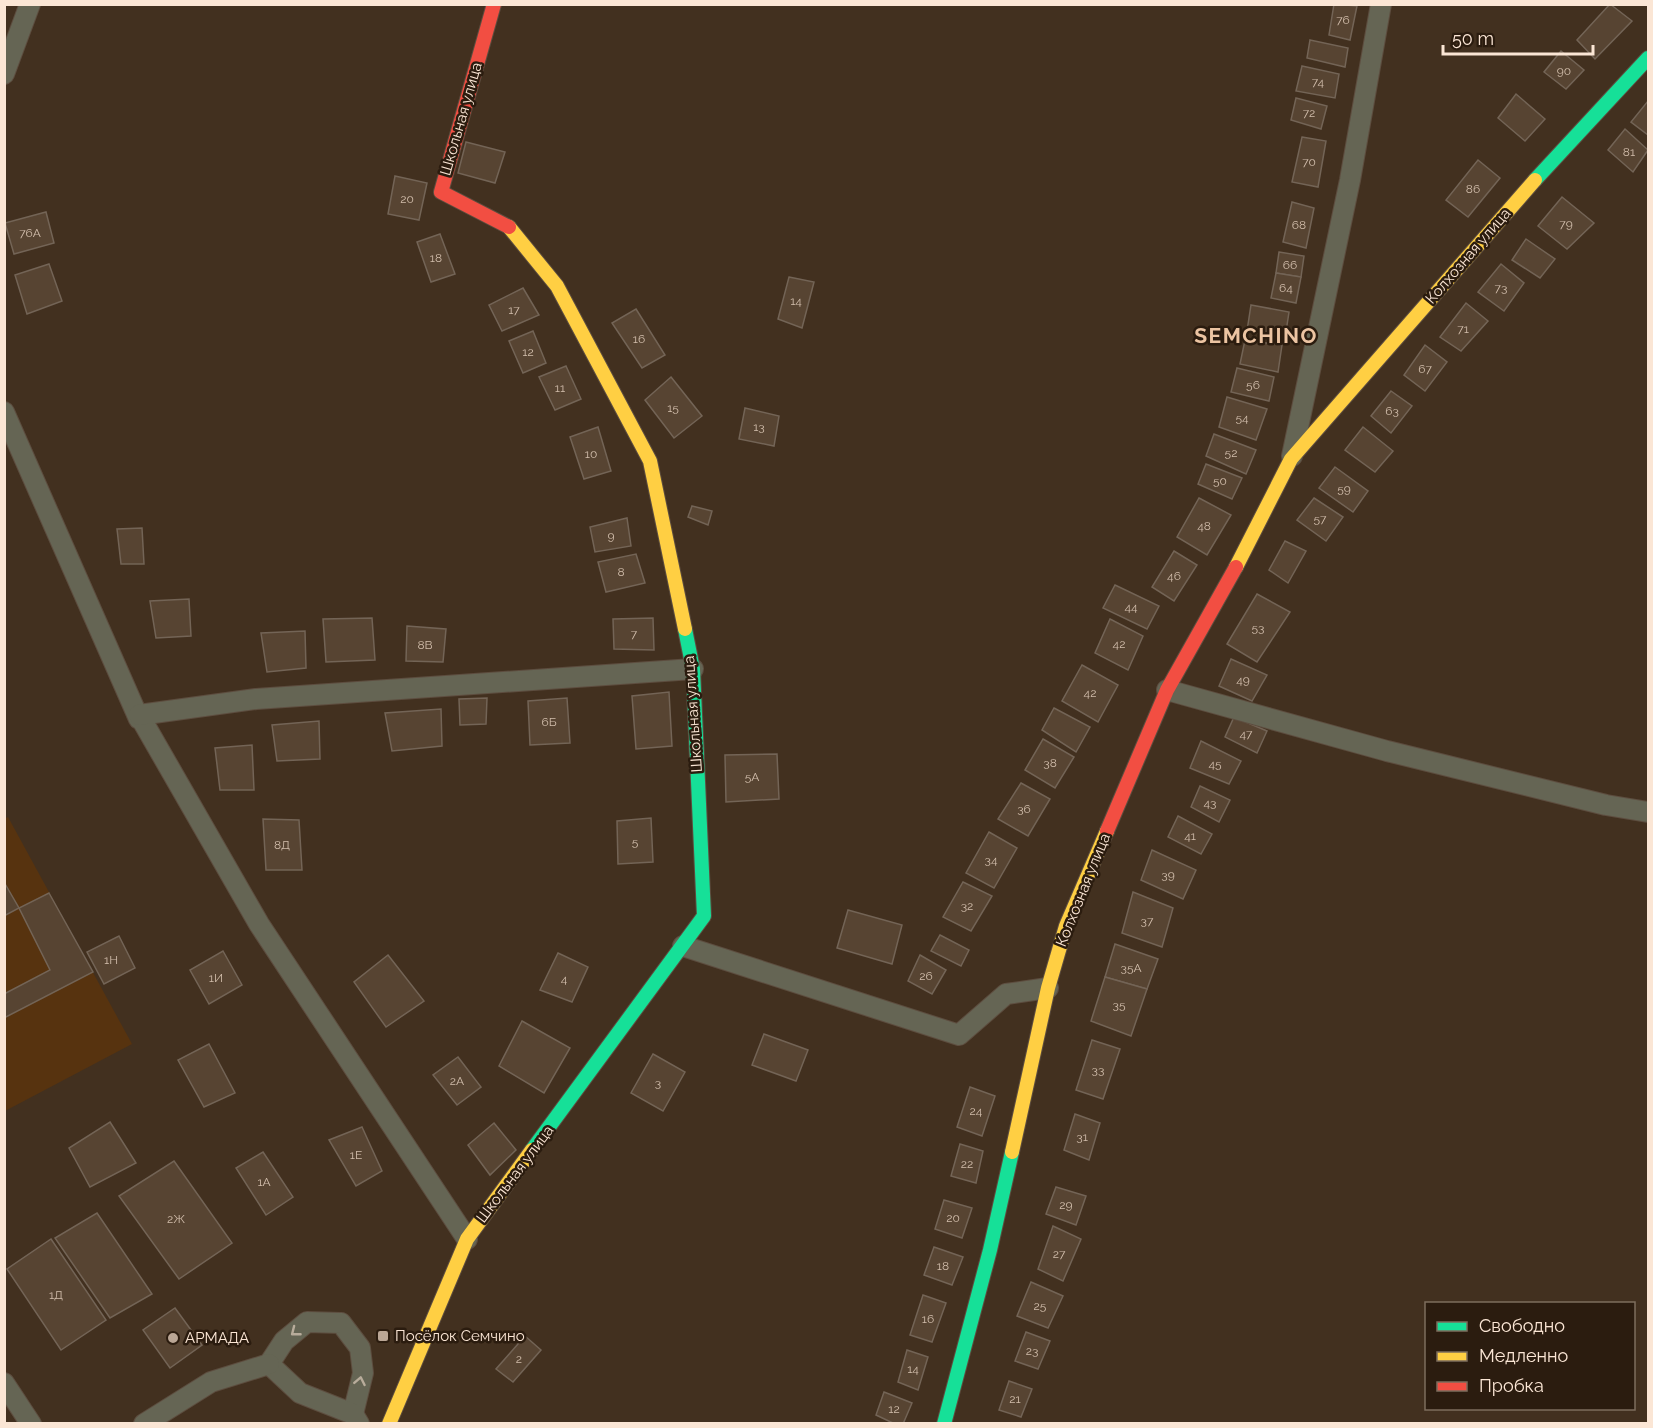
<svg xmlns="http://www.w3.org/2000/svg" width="1653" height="1428" viewBox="0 0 1653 1428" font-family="Raleway,sans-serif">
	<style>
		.built { fill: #57330f }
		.building { fill: #574432; stroke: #736456; stroke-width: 1.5 }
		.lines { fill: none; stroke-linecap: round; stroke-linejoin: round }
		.street-casing { stroke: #5d4d3f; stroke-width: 22 }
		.fast-casing { stroke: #5d4d3f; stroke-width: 16 }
		.slow-casing { stroke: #5d4d3f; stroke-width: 16 }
		.jam-casing { stroke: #5d4d3f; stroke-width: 16 }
		.street { stroke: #656554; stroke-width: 20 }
		.fast { stroke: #16e098; stroke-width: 14 }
		.slow { stroke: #ffcf43; stroke-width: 14 }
		.jam { stroke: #f24e42; stroke-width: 14 }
		.oneway { stroke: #b8ac9b }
		.poi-dot { fill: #baa695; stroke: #2b1c0f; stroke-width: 2 }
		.labels { text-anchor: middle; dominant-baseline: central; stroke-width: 5; stroke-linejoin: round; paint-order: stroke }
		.number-label { font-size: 12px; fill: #d2beac }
		.street-label { font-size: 15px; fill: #fbe6d5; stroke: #2b1c0f }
		.poi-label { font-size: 15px; fill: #fbe6d5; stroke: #2b1c0f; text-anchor: start }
		.district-label { font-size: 21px; font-weight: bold; letter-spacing: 1.5px; fill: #ecc4a2; stroke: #2b1c0f }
	</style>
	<rect width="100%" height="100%" fill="#42301f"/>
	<path class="built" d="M8,817L132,1044L5,1111L4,819Z"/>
	<g class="building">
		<path d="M1334,4L1357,6L1350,40L1329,35Z"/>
		<path d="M1610,4L1632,21L1595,59L1577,40Z"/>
		<path d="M1310,40L1348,48L1345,67L1307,58Z"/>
		<path d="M1561,51L1584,70L1566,89L1544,72Z"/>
		<path d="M1302,66L1339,74L1335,98L1296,91Z"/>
		<path d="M1516,94L1545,119L1525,141L1498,118Z"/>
		<path d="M1296,98L1327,106L1321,129L1291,120Z"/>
		<path d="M1648,101V135L1631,122Z"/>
		<path d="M1625,129L1648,150L1633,172L1608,150Z"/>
		<path d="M1302,137L1326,141L1318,187L1292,182Z"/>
		<path d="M466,142L505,152L495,183L458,173Z"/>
		<path d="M1478,160L1500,178L1468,217L1446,200Z"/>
		<path d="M395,176L427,183L419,220L388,214Z"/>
		<path d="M1562,197L1594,223L1567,249L1538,226Z"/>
		<path d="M1292,202L1314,208L1306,248L1283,242Z"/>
		<path d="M46,212L54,243L14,254L5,223Z"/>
		<path d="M440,234L455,274L431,282L417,242Z"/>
		<path d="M1526,239L1555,259L1540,278L1512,260Z"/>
		<path d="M1279,252L1304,256L1301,277L1276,273Z"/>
		<path d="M49,264L62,301L27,314L15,275Z"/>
		<path d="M1501,264L1524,283L1504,311L1478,292Z"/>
		<path d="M1276,273L1301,277L1296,303L1271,298Z"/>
		<path d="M789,277L814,282L802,328L778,319Z"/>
		<path d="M523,288L539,315L502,331L489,305Z"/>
		<path d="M1466,303L1488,321L1461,351L1440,337Z"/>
		<path d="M1251,305L1289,312L1285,338L1247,331Z"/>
		<path d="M636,309L665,355L642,368L612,323Z"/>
		<path d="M533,331L546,363L523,373L509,341Z"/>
		<path d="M1245,340L1282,345L1278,372L1240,364Z"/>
		<path d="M1425,345L1447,362L1425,391L1404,375Z"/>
		<path d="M566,366L581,399L555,410L539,377Z"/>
		<path d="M1237,368L1274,377L1269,401L1231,392Z"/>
		<path d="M671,377L702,416L674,438L645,400Z"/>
		<path d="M1391,391L1412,406L1391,433L1371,416Z"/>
		<path d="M1227,397L1267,409L1256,440L1219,427Z"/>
		<path d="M745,408L779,416L774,446L739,439Z"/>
		<path d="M598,427L611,471L584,479L570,437Z"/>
		<path d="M1363,427L1393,451L1375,472L1345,450Z"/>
		<path d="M1214,434L1256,450L1246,474L1206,456Z"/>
		<path d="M1206,464L1242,478L1232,499L1198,484Z"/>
		<path d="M1335,467L1368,491L1353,512L1319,488Z"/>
		<path d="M1199,498L1231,515L1207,555L1177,537Z"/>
		<path d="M1314,498L1343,517L1326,541L1297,520Z"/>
		<path d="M692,506L712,511L708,525L688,517Z"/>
		<path d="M627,518L631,546L595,552L590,527Z"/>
		<path d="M142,528L144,564H121L117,529Z"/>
		<path d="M1285,541L1306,551L1288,583L1269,570Z"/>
		<path d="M1174,551L1197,565L1174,601L1152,587Z"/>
		<path d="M636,554L645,583L606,592L598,562Z"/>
		<path d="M1115,585L1159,606L1147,629L1103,608Z"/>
		<path d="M1257,594L1290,612L1257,662L1227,644Z"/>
		<path d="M189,599L191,636L156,638L150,601Z"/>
		<path d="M372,618L375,660L326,662L323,619Z"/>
		<path d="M653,618L654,650L614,649L613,619Z"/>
		<path d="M1110,619L1143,636L1128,670L1095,653Z"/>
		<path d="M407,626L446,629L443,662L406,661Z"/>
		<path d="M305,631L306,668L267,672L261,633Z"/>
		<path d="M1231,659L1267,675L1252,701L1219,686Z"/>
		<path d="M1082,665L1118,685L1098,722L1062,701Z"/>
		<path d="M669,692L672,746L636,749L632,696Z"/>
		<path d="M487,698L486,724L460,725L459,699Z"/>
		<path d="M567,698L570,743L530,745L528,701Z"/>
		<path d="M1054,708L1090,727L1076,752L1042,730Z"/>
		<path d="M441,709L442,746L392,751L385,713Z"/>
		<path d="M1234,717L1267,731L1257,753L1225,737Z"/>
		<path d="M319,721L320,759L277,761L272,725Z"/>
		<path d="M1043,739L1074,757L1055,788L1025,770Z"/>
		<path d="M1201,741L1241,761L1229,784L1190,768Z"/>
		<path d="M252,745L254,790H220L215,748Z"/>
		<path d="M777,754L779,799L726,802L725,755Z"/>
		<path d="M1021,783L1050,799L1028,836L998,819Z"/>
		<path d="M1200,786L1230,800L1219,822L1191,807Z"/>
		<path d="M1178,816L1212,834L1201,854L1168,837Z"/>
		<path d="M651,818L653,862L618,864L617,821Z"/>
		<path d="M263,819L299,820L302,870H266Z"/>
		<path d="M989,832L1017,848L994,888L966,873Z"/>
		<path d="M1152,850L1196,870L1183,899L1141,880Z"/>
		<path d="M4,882L19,908L4,916Z"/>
		<path d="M963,882L992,896L971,931L943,917Z"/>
		<path d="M1133,892L1173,908L1162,947L1122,933Z"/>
		<path d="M49,893L93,972L4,1018V994L50,970L19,908Z"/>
		<path d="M848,910L902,925L892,964L837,948Z"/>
		<path d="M940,935L969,950L961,966L931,951Z"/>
		<path d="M119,936L135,968L104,984L87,952Z"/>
		<path d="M1115,944L1158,959L1147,989L1105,977Z"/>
		<path d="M223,951L242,985L209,1004L190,970Z"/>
		<path d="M558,953L588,967L572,1002L540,990Z"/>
		<path d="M388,955L424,1001L386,1027L354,982Z"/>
		<path d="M920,955L946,970L932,994L908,981Z"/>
		<path d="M1105,977L1147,989L1131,1036L1091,1021Z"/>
		<path d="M522,1021L570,1048L544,1093L499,1066Z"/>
		<path d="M764,1034L808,1050L796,1081L752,1065Z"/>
		<path d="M1092,1040L1120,1049L1103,1099L1076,1090Z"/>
		<path d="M209,1044L235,1093L204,1107L178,1060Z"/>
		<path d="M653,1054L685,1072L663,1111L631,1093Z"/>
		<path d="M458,1057L481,1087L457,1105L433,1075Z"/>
		<path d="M970,1087L995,1096L982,1136L957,1127Z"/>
		<path d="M1075,1114L1100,1123L1089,1160L1064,1150Z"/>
		<path d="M110,1122L136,1163L90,1187L69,1148Z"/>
		<path d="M494,1123L516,1150L490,1175L468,1145Z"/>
		<path d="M362,1127L382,1171L356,1186L329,1140Z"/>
		<path d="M960,1144L983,1151L976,1183L951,1176Z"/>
		<path d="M263,1152L293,1197L266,1215L236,1168Z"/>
		<path d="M174,1161L232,1243L179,1279L119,1196Z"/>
		<path d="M1056,1187L1086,1196L1076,1225L1046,1214Z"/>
		<path d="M944,1200L972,1208L962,1238L935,1229Z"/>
		<path d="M97,1213L152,1294L110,1318L55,1238Z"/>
		<path d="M1053,1226L1081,1239L1063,1281L1038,1269Z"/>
		<path d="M51,1239L106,1320L61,1350L7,1269Z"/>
		<path d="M934,1247L963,1257L952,1285L924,1275Z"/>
		<path d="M1031,1282L1063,1296L1048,1328L1017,1316Z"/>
		<path d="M923,1295L946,1303L932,1342L910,1335Z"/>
		<path d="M175,1308L202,1345L170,1368L143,1330Z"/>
		<path d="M1026,1332L1050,1341L1038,1369L1015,1361Z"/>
		<path d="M525,1336L541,1350L513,1382L496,1369Z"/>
		<path d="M907,1350L928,1357L918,1390L898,1382Z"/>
		<path d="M1009,1381L1032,1389L1021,1417L999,1410Z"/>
		<path d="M884,1392L912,1403L903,1424H895L876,1415Z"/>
	</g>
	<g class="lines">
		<defs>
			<g id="street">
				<path d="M4,74L30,4"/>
				<path d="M4,412L139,719V715L259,924L467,1239"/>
				<path d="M1292,456L1350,180L1381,4"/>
				<path d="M1167,690L1387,751L1606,805L1648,812"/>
				<path d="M139,715L256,699L693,669"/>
				<path d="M683,946L959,1035L1006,994L1048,988"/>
				<path d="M269,1364L284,1341L307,1322L341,1323L360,1348L363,1373L353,1414"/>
				<path d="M269,1364L300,1393L353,1414L359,1424"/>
				<path d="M4,1383L31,1424"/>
				<path d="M144,1424L211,1382L269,1364"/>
			</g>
			<g id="fast">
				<path d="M1535,180L1648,58"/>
				<path d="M532,1150L704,916L693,669L685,629"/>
				<path d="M944,1424L990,1250L1012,1152"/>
			</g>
			<g id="slow">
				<path d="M509,227L557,286L650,461L685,629"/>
				<path d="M1236,567L1291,459L1535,180"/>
				<path d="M1012,1152L1048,988L1066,926L1107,831"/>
				<path d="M389,1424L467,1239L532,1150"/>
			</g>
			<g id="jam">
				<path d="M494,4L441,192L509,227"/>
				<path d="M1107,831L1167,690L1236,567"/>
			</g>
		</defs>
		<use href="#street" class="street-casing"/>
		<use href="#fast" class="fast-casing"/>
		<use href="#slow" class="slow-casing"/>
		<use href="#jam" class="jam-casing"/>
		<use href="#street" class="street"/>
		<use href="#fast" class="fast"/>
		<use href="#slow" class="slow"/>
		<use href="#jam" class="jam"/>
	</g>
	<defs><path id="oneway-chevron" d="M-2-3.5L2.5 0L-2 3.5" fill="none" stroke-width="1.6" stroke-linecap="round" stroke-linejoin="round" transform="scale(1.5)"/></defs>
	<g class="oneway">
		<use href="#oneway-chevron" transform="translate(295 1332) rotate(142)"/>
		<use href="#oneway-chevron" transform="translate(360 1381) rotate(-79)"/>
	</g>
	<g class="poi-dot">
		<rect x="377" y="1330" width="12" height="12" rx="3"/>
		<circle cx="173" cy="1338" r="6"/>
	</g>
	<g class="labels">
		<g class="number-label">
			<text x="1343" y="20">76</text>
			<text x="1564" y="71">90</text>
			<text x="1318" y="82">74</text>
			<text x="1309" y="113">72</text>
			<text x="1629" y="152">81</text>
			<text x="1309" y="162">70</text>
			<text x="1473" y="189">86</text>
			<text x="407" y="199">20</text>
			<text x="1566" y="224">79</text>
			<text x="1299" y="225">68</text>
			<text x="30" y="233">76А</text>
			<text x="436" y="258">18</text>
			<text x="1290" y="265">66</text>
			<text x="1286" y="288">64</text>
			<text x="1501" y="288">73</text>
			<text x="796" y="301">14</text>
			<text x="514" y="310">17</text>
			<text x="1463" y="329">71</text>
			<text x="639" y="339">16</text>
			<text x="528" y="352">12</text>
			<text x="1425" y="369">67</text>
			<text x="1253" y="385">56</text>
			<text x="560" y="388">11</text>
			<text x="673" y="408">15</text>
			<text x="1392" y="411">63</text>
			<text x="1242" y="418">54</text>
			<text x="759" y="427">13</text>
			<text x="1231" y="453">52</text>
			<text x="591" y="454">10</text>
			<text x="1220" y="481">50</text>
			<text x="1344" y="489">59</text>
			<text x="1320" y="519">57</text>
			<text x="1204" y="526">48</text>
			<text x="611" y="536">9</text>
			<text x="621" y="572">8</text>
			<text x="1174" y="576">46</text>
			<text x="1131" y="607">44</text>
			<text x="1258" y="628">53</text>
			<text x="634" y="634">7</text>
			<text x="1119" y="644">42</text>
			<text x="425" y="645">8В</text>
			<text x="1243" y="680">49</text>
			<text x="1090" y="693">42</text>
			<text x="549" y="722">6Б</text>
			<text x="1246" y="734">47</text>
			<text x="1050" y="763">38</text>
			<text x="1215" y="764">45</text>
			<text x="752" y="777">5А</text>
			<text x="1210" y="803">43</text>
			<text x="1024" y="809">36</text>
			<text x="1190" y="836">41</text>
			<text x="635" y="842">5</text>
			<text x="282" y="845">8Д</text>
			<text x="991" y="860">34</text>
			<text x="1168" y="875">39</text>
			<text x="967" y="906">32</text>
			<text x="1147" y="921">37</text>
			<text x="111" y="960">1Н</text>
			<text x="1131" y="968">35А</text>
			<text x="926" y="976">26</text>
			<text x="216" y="978">1И</text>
			<text x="564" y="979">4</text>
			<text x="1119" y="1005">35</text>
			<text x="1098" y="1070">33</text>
			<text x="457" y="1081">2А</text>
			<text x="658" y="1083">3</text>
			<text x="976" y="1111">24</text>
			<text x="1082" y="1137">31</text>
			<text x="356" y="1155">1Е</text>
			<text x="967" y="1164">22</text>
			<text x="264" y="1182">1А</text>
			<text x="1066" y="1205">29</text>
			<text x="953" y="1218">20</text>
			<text x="176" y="1219">2Ж</text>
			<text x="1059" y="1254">27</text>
			<text x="943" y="1266">18</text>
			<text x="56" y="1295">1Д</text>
			<text x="1040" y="1306">25</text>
			<text x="928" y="1319">16</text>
			<text x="1032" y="1351">23</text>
			<text x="519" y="1359">2</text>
			<text x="913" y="1369">14</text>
			<text x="1015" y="1399">21</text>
			<text x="894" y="1409">12</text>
		</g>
		<g class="street-label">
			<text transform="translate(461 119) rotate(-74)">Школьная улица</text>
			<text transform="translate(1468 256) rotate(-49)">Колхозная улица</text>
			<text transform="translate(693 714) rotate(-94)">Школьная улица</text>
			<text transform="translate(1083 890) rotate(-68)">Колхозная улица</text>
			<text transform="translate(515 1174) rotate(-53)">Школьная улица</text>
		</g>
		<g class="poi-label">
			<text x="395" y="1336">Посёлок Семчино</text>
			<text x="185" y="1338">АРМАДА</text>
		</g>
		<g class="district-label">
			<text x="1256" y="335">SEMCHINO</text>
		</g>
	</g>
	<rect width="1653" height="1428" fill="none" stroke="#fbe6d5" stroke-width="12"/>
	<rect x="1425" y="1302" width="210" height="108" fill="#2b1c0f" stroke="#7e6d5e" stroke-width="1.5"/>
	<rect x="1437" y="1322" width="30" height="9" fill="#16e098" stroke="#7e6d5e" stroke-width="1.5"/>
	<text x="1479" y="1332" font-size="18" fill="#fbe6d5">Свободно</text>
	<rect x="1437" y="1352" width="30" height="9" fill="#ffcf43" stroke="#7e6d5e" stroke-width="1.5"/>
	<text x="1479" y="1362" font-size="18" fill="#fbe6d5">Медленно</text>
	<rect x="1437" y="1382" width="30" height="9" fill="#f24e42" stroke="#7e6d5e" stroke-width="1.5"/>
	<text x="1479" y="1392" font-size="18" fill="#fbe6d5">Пробка</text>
	<path d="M1443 45v9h150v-9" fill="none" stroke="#fbe6d5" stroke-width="3"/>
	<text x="1452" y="45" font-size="18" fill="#fbe6d5" stroke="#2b1c0f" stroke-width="4.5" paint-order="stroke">50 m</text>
</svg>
